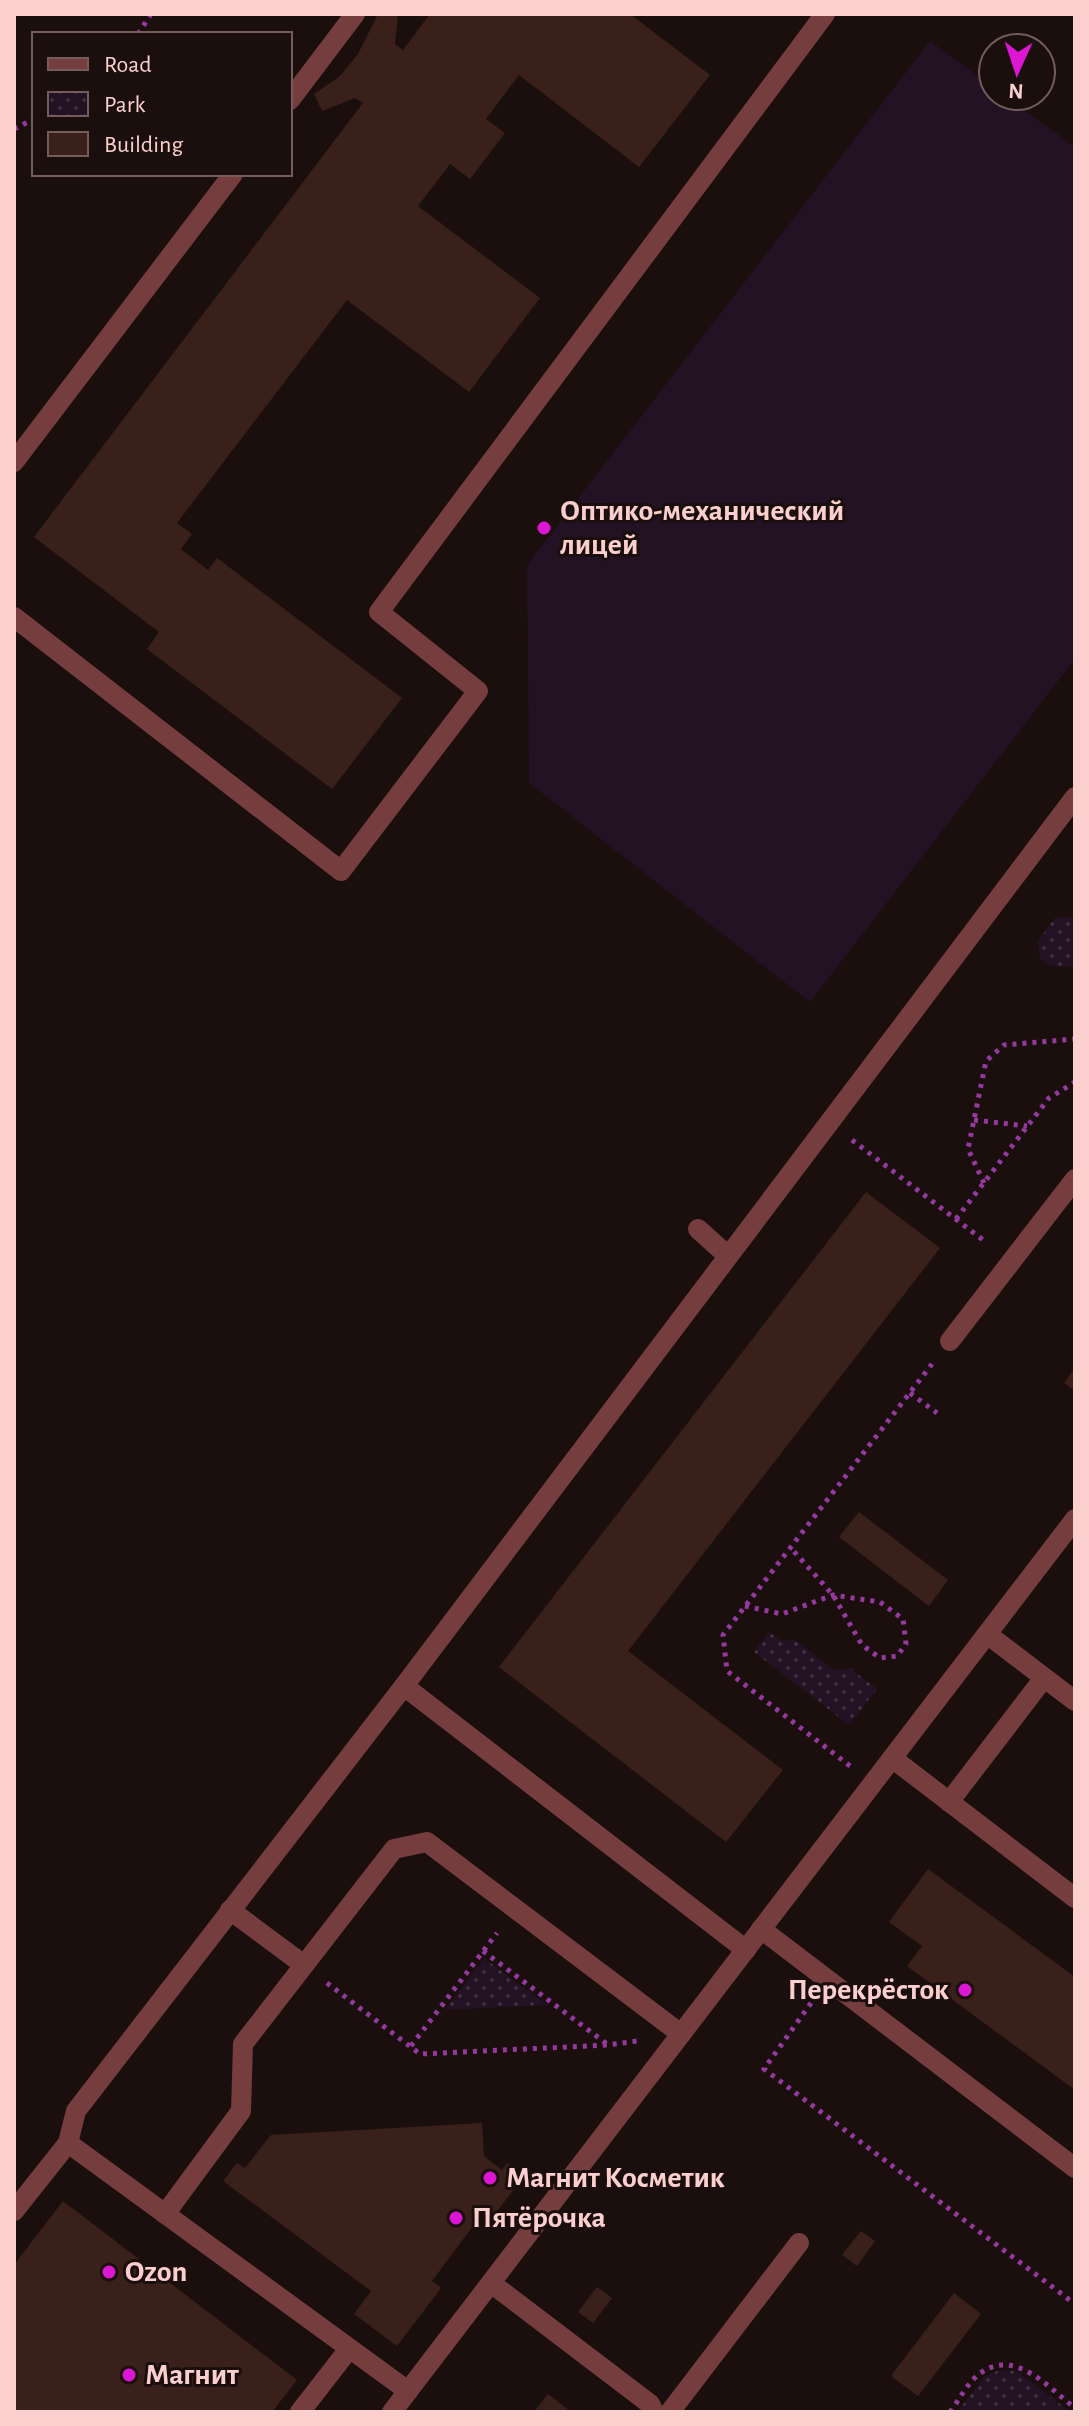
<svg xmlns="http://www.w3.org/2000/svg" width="1089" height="2426" viewBox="0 0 1089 2426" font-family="'Alegreya Sans',sans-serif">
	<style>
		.grass { fill: #231124 }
		.park { fill: url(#park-dots) }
		.building { fill: #3a201b }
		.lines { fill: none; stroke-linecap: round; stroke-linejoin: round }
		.path { stroke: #9539a1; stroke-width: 5; stroke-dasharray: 4 6; stroke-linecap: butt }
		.minor { stroke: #753d3e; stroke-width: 20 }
		.poi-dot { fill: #db17d3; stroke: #1b0f0d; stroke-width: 3 }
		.labels { text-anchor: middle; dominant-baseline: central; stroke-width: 6; stroke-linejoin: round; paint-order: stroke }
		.poi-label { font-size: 30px; font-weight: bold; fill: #facfcd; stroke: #1b0f0d; text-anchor: start }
	</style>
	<defs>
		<pattern id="park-dots" width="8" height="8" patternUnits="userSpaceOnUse" patternTransform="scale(2)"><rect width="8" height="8" fill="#231124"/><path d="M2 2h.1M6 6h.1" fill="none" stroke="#443343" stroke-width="1.8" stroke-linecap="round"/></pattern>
	</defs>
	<rect width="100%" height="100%" fill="#1b0f0d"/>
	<path class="grass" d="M930,41L993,87V96H1005L1075,147V659L810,1002L529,783L527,565Z"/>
	<g class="park">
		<path d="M1075,916V967L1050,966L1040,959L1038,941L1055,918Z"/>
		<path d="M769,1632L781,1641L795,1640L834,1670L850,1668L877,1689L849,1725L754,1652Z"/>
		<path d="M484,1958L547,2005L445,2010Z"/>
		<path d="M1000,2370L1017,2371L1071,2412H957L985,2376Z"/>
	</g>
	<g class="building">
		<path d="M378,14H398L395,44L403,50L430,14H630L710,75L639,167L519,75L486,119L505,133L470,179L450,164L418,206L540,298L469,392L347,300L177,523L192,534L181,549L208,570L217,558L402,698L332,789L147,649L159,632L34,537L363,103L355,98L322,111L314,94L339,77L358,54Z"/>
		<path d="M866,1192L940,1248L628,1651L783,1770L726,1842L499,1667Z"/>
		<path d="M1075,1368V1391L1064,1383Z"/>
		<path d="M859,1512L948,1580L929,1606L839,1537Z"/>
		<path d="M928,1869L1075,1977V2090L907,1966L922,1946L889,1922Z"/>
		<path d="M482,2123L484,2156L502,2170L507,2163L524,2175L493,2217L485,2210L432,2281L441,2288L397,2346L354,2314L371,2291L223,2181L237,2163L245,2168L271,2135Z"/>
		<path d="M63,2201L297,2380L272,2412H14V2265Z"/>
		<path d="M861,2231L875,2241L857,2266L842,2255Z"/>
		<path d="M597,2287L612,2298L593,2323L578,2312Z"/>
		<path d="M954,2293L981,2314L918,2396L891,2376Z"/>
		<path d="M548,2394L571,2412H534Z"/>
	</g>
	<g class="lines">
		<g class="path">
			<path d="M138,34L151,14"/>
			<path d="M14,129L34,119"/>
			<path d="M974,1120L1027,1126"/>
			<path d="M852,1140L987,1243"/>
			<path d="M984,1183L968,1149L986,1061L1004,1045L1075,1039"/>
			<path d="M956,1219L1049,1098L1075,1082"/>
			<path d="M910,1393L937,1413"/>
			<path d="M745,1606L782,1614L833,1595L880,1602L903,1619L906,1644L897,1656L880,1658L862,1645L833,1595L790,1547"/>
			<path d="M850,1766L727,1671L723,1635L932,1364"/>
			<path d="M483,1951L607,2044"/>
			<path d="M327,1983L420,2054L608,2045L637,2041"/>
			<path d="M811,2003L764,2069L1075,2304"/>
			<path d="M411,2046L497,1933"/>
			<path d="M950,2412C959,2400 969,2380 982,2372C1016,2349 1049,2388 1075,2408"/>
		</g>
		<g class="minor">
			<path d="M290,100L355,14"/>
			<path d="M14,462L233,174"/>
			<path d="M14,617L341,871L478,691L379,612L825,14"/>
			<path d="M698,1229L728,1256"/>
			<path d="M950,1341L1075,1179"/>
			<path d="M987,1634L1075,1701"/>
			<path d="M404,1686L746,1950"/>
			<path d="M892,1758L1075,1898"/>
			<path d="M949,1802L1044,1678"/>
			<path d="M230,1910L304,1965"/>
			<path d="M761,1929L1075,2168"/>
			<path d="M68,2143L408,2391"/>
			<path d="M14,2211L68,2143L76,2111L404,1686L1075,797"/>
			<path d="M165,2214L241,2111L243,2044L394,1849L427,1842L681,2034"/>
			<path d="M491,2283L650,2404L654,2412"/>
			<path d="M300,2412L349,2349"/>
			<path d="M392,2412L1075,1519"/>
			<path d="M670,2412L799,2243"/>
		</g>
	</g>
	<g class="poi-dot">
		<circle cx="544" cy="528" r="8"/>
		<circle cx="965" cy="1990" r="8"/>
		<circle cx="490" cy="2178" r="8"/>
		<circle cx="456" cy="2218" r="8"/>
		<circle cx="109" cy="2272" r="8"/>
		<circle cx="129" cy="2375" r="8"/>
	</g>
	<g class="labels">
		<g class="poi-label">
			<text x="560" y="511">Оптико-механический<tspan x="560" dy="34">лицей</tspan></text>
			<text x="949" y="1990" text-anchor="end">Перекрёсток</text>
			<text x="506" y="2178">Магнит Косметик</text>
			<text x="472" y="2218">Пятёрочка</text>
			<text x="125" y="2272">Ozon</text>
			<text x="145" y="2375">Магнит</text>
		</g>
	</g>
	<rect width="1089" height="2426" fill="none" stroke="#facfcd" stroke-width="32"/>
	<rect x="32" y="32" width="260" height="144" fill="#1b0f0d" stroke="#745c5a" stroke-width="2"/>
	<rect x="48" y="58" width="40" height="12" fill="#753d3e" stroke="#745c5a" stroke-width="2"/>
	<text x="104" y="72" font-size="24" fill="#facfcd">Road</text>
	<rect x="48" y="92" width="40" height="24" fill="url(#park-dots)" stroke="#745c5a" stroke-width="2"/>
	<text x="104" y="112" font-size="24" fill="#facfcd">Park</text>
	<rect x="48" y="132" width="40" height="24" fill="#3a201b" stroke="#745c5a" stroke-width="2"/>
	<text x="104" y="152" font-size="24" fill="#facfcd">Building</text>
	<g transform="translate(1017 72) rotate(183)"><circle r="38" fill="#1b0f0d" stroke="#745c5a" stroke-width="2"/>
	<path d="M0-6L14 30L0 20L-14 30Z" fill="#db17d3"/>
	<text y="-12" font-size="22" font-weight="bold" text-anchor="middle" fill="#facfcd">N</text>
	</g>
</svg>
